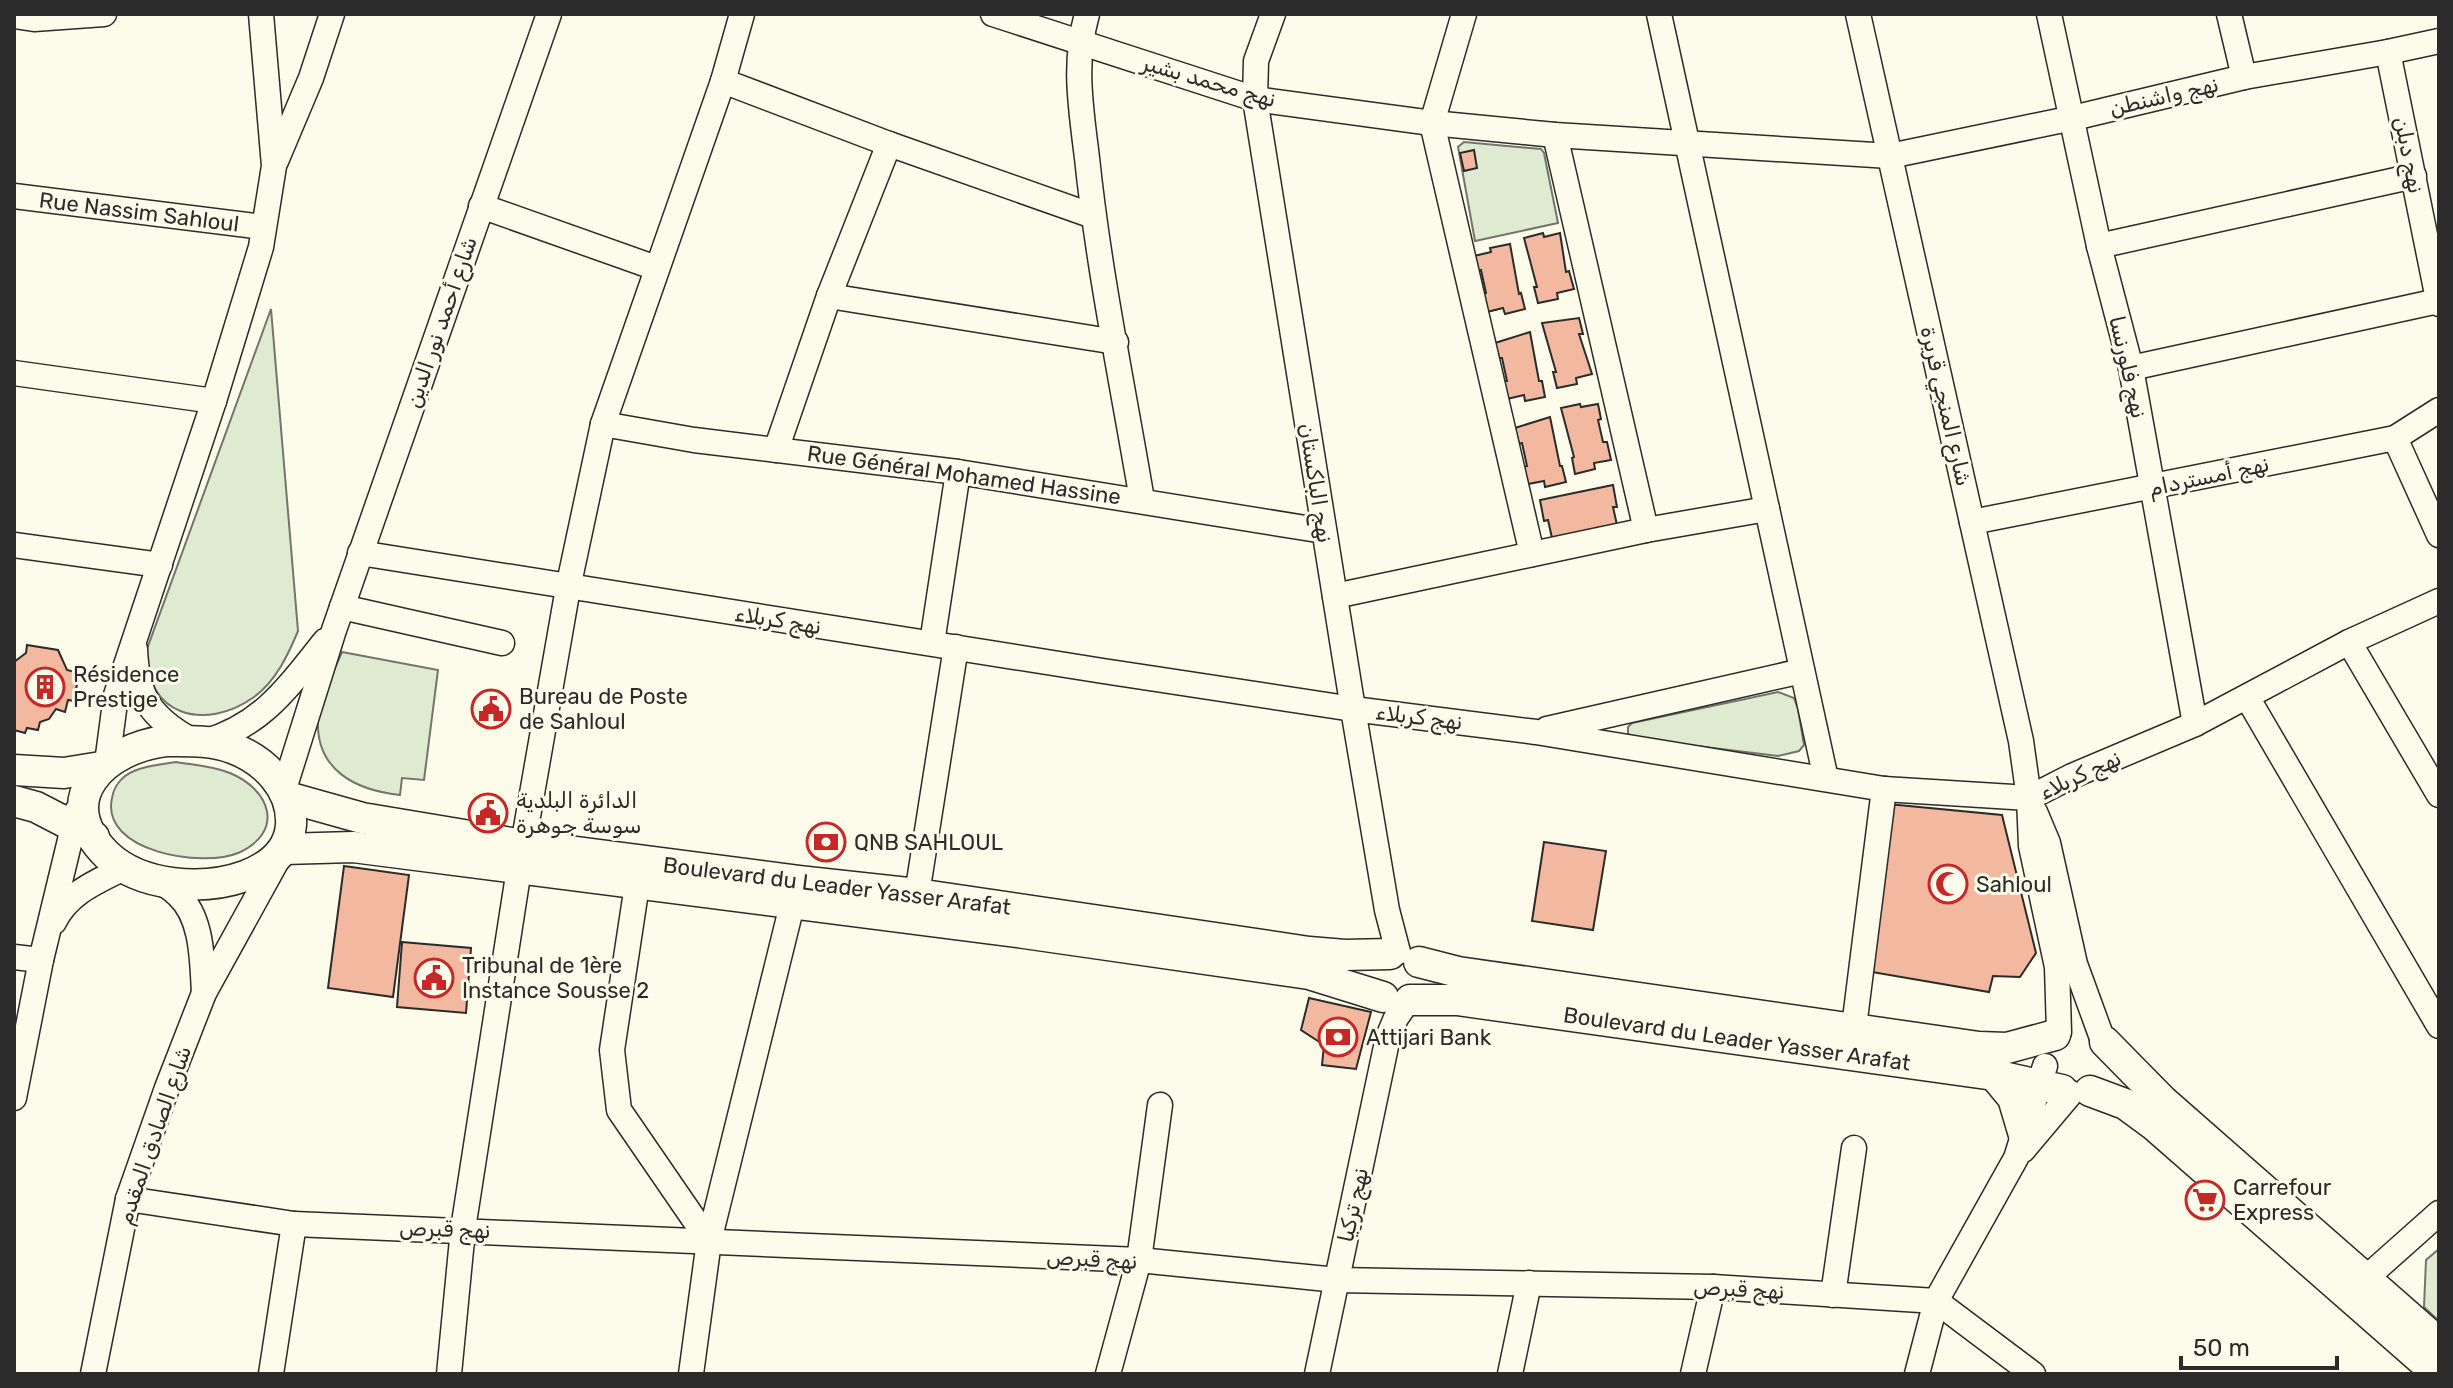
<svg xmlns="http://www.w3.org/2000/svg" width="2453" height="1388" viewBox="0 0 2453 1388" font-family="Rubik,Vazirmatn,sans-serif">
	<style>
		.green { fill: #deebd1; stroke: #74746e; stroke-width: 2 }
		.building { fill: #f2b8a0; stroke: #2b2b2b; stroke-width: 2 }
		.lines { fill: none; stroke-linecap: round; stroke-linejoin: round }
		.minor-casing { stroke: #2b2b2b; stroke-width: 27 }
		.major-casing { stroke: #2b2b2b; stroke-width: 33 }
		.minor { stroke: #fdfbea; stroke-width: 24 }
		.major { stroke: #fdfbea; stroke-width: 30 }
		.labels { text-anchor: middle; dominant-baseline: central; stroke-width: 6; stroke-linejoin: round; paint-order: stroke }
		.street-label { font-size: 22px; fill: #2b2b2b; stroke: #fdfbea }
		.poi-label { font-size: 22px; fill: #2b2b2b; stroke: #fdfbea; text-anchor: start }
	</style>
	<rect width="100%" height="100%" fill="#fdfbea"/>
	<g class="green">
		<path d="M1464,142L1541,149L1544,153L1558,223L1475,241L1458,147Z"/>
		<path d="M271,309L298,631C288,655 276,681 254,697C205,732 144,716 147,649Z"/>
		<path d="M342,652L438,670L424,780L402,778L400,795C355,790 315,770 318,718C320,696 334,672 342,652Z"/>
		<path d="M1778,692L1794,698L1798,709L1804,745L1799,751L1778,756L1632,738L1628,733V727L1632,723Z"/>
		<path d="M176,762C194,765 213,766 230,773C271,790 285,832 238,853C203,868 100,852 112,798C114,786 122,776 134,771C147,765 163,764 176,762Z"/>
		<path d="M2439,1249V1321L2424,1307L2426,1260Z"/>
	</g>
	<g class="building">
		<path d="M1474,150L1477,168L1464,171L1460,153Z"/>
		<path d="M1543,233L1544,237L1560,233L1566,272L1569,271L1574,289L1557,293L1558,299L1538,303L1534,287H1537L1524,238Z"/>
		<path d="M1510,244L1519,294L1521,293L1525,309L1505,314L1503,308L1487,312L1483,294L1486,293L1481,270L1478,271L1474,256L1491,252L1490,248Z"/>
		<path d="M1579,318L1583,334H1579L1592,374L1576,378L1577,384L1557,388L1553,372H1556L1542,323Z"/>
		<path d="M1530,332L1539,381H1542L1545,397L1525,401L1524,395L1507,399L1503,381H1507L1502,358H1499L1495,343Z"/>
		<path d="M1580,404L1581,407L1598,404L1601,419L1598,420L1603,442H1607L1611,460L1594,463L1595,469L1575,474L1572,458L1574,457L1561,408Z"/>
		<path d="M1550,417L1560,466H1562L1566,482L1545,487L1544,481L1528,484L1523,467L1527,466L1522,443L1519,444L1515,428Z"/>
		<path d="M1613,485L1617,507H1613L1617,525L1552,538L1548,520L1544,521L1540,500Z"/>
		<path d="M27,645L58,650L67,670L79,673L74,701L68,700L65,712L56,709L49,719L40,722L38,730L27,728L25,733L14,730V662L26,653Z"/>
		<path d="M1888,804L2002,815L2036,953L2020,977L1993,976L1989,992L1866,971Z"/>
		<path d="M1544,842L1606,851L1593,930L1532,921Z"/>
		<path d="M344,866L409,875L393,997L328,988Z"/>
		<path d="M402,942L471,948L466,1013L397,1007Z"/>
		<path d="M1309,998L1371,1012L1356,1069L1322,1065L1324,1045L1301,1030Z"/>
	</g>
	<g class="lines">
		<defs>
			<g id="minor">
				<path d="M993,14L1255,99L1432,123L1555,135L1890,156L2073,118L2244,77L2388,52L2439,41"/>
				<path d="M1087,14C1073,64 1081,108 1087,158C1099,273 1123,387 1142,500"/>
				<path d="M1273,14L1256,61L1255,99L1353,709L1387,910L1398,952"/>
				<path d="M1464,14L1432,123L1532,554"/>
				<path d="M1659,14L1826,779"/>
				<path d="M1858,14L2021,741L2029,798L2031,846L2057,967L2059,1032"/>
				<path d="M2049,14L2099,246L2131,368L2195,724"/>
				<path d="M2229,14L2244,77"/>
				<path d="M14,16L34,19L104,14"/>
				<path d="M2388,52L2439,304"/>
				<path d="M723,81L889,144L1093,216"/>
				<path d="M1555,135L1646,530"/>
				<path d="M276,161L311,78L332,14"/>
				<path d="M14,196L263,227"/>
				<path d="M481,206L656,268"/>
				<path d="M2099,246L2414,176"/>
				<path d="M829,296L1116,342"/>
				<path d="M2131,368L2438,301"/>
				<path d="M14,373L214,401"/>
				<path d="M603,424L694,440L958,472L1324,531"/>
				<path d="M2395,438L2439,535"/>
				<path d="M776,450L829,296L889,144"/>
				<path d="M1972,522L2395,438L2439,410"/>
				<path d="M14,545L160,565"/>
				<path d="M360,553L1103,671L1353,709L1536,732L1884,789L2029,798L2072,776L2195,724L2349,642L2439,601"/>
				<path d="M1335,596L1646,530L1767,509"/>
				<path d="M342,607L502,643"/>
				<path d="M2349,642L2439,795"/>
				<path d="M932,643L958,472"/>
				<path d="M135,649C137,698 151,718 193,741"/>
				<path d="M2247,697L2439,1026"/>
				<path d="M1547,729L1802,671"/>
				<path d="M204,742C263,725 288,687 325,641"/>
				<path d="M107,763L116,695L214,401L261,247L274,166L261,14"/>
				<path d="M284,789L334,630L549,14"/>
				<path d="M2035,812L2048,843L2075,964L2102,1038"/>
				<path d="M523,845L568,588L603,424L723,81L742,14"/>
				<path d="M157,879C164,884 172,889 178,895C203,918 202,961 204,993"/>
				<path d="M637,885L612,1050L619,1110L709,1241"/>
				<path d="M917,894L956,647"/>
				<path d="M54,922C68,893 96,882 124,868"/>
				<path d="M14,957L41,960"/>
				<path d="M1854,1027L1884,789"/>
				<path d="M14,1098L41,960L77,811"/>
				<path d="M2023,1150L2071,1093"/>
				<path d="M128,1199L294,1224L1139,1260L1337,1280L1713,1287L1936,1301L2033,1374"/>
				<path d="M2366,1278L2439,1213"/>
				<path d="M1833,1295L1854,1148"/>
				<path d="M93,1374L128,1199L167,1088L204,993L279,857"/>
				<path d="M271,1374L294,1224"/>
				<path d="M449,1374L463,1229L519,869"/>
				<path d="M691,1374L709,1241L792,905"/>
				<path d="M1108,1374L1139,1260L1160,1105"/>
				<path d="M1317,1374L1388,1037L1396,1018L1407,1002"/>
				<path d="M1510,1374L1529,1283"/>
				<path d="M1693,1374L1713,1287"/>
				<path d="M1917,1374L1936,1301L2016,1158L2045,1066"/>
			</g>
			<g id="major">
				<path d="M166,741C187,741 212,740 232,748C265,760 293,789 291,825C289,852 269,867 245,876C203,891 141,887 107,855C50,799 105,748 166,741Z"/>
				<path d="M14,770L64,773L101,767"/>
				<path d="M287,797L362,818L523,845L800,881L917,894L1309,952L1345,955L1390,954"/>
				<path d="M14,801L36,807L94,837"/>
				<path d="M284,849L353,847L1024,933L1309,974L1383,997"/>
				<path d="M1419,962L1458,972L1979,1047L2007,1048L2055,1035"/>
				<path d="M1410,1000H1457L1994,1075L2062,1090"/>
				<path d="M2105,1042L2163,1101L2439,1343"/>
				<path d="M1994,1075L2013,1098L2024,1135"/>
				<path d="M2090,1091L2125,1104L2155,1126L2438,1374"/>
			</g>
		</defs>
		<use href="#minor" class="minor-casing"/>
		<use href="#major" class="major-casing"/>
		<use href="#minor" class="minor"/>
		<use href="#major" class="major"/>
	</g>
	<defs>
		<symbol id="building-ring" viewBox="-11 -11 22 22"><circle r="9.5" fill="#fdfbea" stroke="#c62828" stroke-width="1.5"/><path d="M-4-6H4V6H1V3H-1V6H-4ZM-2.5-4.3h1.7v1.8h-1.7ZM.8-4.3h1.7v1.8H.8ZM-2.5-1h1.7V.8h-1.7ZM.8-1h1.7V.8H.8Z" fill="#c62828"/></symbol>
		<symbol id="civic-ring" viewBox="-11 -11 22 22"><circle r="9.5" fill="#fdfbea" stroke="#c62828" stroke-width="1.5"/><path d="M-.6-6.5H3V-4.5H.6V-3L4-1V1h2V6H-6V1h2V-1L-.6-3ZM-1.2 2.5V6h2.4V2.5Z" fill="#c62828"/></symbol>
		<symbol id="bank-ring" viewBox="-11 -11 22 22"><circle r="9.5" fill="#fdfbea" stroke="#c62828" stroke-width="1.5"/><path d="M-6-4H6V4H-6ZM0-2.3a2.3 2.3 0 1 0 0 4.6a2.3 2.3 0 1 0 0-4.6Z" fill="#c62828"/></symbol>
		<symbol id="mosque-ring" viewBox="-11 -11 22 22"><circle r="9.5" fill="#fdfbea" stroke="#c62828" stroke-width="1.5"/><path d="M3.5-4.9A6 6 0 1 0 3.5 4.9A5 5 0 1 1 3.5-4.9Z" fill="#c62828"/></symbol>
		<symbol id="supermarket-ring" viewBox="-11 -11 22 22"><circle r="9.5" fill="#fdfbea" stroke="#c62828" stroke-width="1.5"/><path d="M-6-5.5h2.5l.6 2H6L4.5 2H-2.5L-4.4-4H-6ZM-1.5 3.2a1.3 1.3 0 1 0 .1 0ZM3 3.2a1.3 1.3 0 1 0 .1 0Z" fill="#c62828"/></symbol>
	</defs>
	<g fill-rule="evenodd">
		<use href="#building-ring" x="23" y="665" width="44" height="44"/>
		<use href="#civic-ring" x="469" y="687" width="44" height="44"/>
		<use href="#civic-ring" x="466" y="791" width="44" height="44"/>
		<use href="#bank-ring" x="804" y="820" width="44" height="44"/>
		<use href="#mosque-ring" x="1926" y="862" width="44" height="44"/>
		<use href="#civic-ring" x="412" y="956" width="44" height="44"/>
		<use href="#bank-ring" x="1316" y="1015" width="44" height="44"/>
		<use href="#supermarket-ring" x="2183" y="1178" width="44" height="44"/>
	</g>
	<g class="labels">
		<g class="street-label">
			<text transform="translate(1209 81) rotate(16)">نهج محمد بشير</text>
			<text transform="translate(2164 96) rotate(-13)">نهج واشنطن</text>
			<text transform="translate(2409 155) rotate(79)">نهج دبلن</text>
			<text transform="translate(139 212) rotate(7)">Rue Nassim Sahloul</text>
			<text transform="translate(441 322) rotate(-71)">شارع أحمد نور الدين</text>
			<text transform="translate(2128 367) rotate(77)">نهج فلورنسا</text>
			<text transform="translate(1946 406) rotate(77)">شارع المنجي قريرة</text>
			<text transform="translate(964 475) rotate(8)">Rue Général Mohamed Hassine</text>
			<text transform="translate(2209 476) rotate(-12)">نهج أمستردام</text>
			<text transform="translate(1316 483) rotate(81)">نهج الباكستان</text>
			<text transform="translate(778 620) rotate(9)">نهج كربلاء</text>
			<text transform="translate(1419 717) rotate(7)">نهج كربلاء</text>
			<text transform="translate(2080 775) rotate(-25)">نهج كربلاء</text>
			<text transform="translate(837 886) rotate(7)">Boulevard du Leader Yasser Arafat</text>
			<text transform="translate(1737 1039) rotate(8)">Boulevard du Leader Yasser Arafat</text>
			<text transform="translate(154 1135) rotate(-71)">شارع الصادق المقدم</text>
			<text transform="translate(1353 1205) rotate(-78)">نهج تركيا</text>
			<text transform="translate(445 1229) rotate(2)">نهج قبرص</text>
			<text transform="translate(1092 1259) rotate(3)">نهج قبرص</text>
			<text transform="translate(1739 1289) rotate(3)">نهج قبرص</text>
		</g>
		<g class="poi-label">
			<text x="73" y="674">Résidence<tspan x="73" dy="25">Prestige</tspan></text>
			<text x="519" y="696">Bureau de Poste<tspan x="519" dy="25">de Sahloul</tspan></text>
			<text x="516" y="800">الدائرة البلدية<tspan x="516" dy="25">سوسة جوهرة</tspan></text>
			<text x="854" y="842">QNB SAHLOUL</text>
			<text x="1976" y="884">Sahloul</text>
			<text x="462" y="965">Tribunal de 1ère<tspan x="462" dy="25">Instance Sousse 2</tspan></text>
			<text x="1366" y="1037">Attijari Bank</text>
			<text x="2233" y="1187">Carrefour<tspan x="2233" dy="25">Express</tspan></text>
		</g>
	</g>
	<rect width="2453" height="1388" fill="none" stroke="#2b2b2b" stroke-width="32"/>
	<path d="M2181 1356v12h156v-12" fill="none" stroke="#2b2b2b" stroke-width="4"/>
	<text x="2193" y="1356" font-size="24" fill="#2b2b2b" stroke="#fdfbea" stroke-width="6" paint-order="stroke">50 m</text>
</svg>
